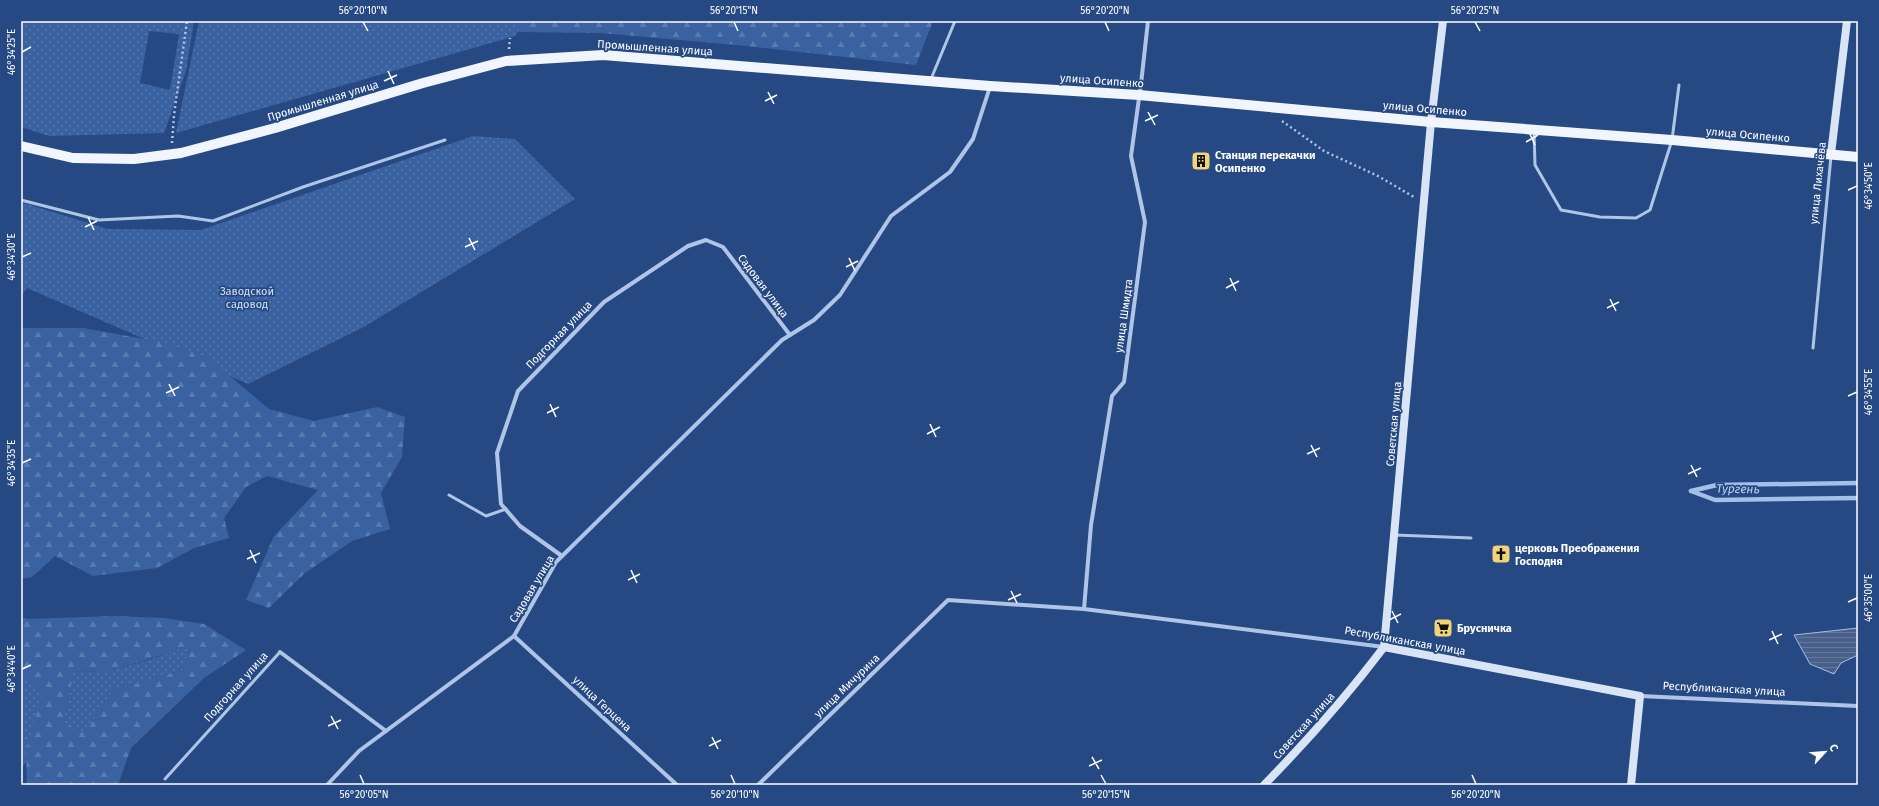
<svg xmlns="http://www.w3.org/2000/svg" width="1879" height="806" viewBox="0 0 1879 806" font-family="'Fira Sans',sans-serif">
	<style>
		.grass { fill: url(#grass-dots); fill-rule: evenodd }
		.forest { fill: url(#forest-firs); fill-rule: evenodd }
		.water { fill: url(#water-rules); stroke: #a4bfe8 }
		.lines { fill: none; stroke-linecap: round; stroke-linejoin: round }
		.stream { stroke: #a4bfe8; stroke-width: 4.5 }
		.path { stroke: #afc5e7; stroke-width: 2.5; stroke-dasharray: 2 3; stroke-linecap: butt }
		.lane { stroke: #afc5e7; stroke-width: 3 }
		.street { stroke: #afc5e7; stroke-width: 4 }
		.secondary { stroke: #d9e4f6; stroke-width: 8 }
		.primary { stroke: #f1f5fd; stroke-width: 10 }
		.ticks { fill: none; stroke: #fff; stroke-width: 1.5 }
		.labels { text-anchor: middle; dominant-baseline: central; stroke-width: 3.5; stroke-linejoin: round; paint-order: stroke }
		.street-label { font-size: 11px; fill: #fff; stroke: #264983 }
		.poi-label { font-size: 11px; font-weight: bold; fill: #fff; stroke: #264983; text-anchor: start }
		.park-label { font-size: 11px; fill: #d3e0f6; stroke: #264983 }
		.water-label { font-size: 12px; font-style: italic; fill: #bbcfef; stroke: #264983 }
		.neatline { fill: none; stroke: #fff; stroke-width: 1.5 }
		.ticks-label { font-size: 10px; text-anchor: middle; fill: #fff }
	</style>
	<defs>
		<pattern id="grass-dots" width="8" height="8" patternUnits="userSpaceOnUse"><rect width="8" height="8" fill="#3b62a0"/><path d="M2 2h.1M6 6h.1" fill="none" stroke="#587aae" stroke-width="1.8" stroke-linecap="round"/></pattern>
		<pattern id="forest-firs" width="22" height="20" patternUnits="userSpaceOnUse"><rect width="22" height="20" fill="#3b62a0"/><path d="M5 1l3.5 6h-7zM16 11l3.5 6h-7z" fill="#587aae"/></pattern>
		<pattern id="water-rules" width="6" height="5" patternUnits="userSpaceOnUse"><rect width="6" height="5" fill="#48608a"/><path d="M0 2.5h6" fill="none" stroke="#63789c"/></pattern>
	</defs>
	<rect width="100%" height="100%" fill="#264983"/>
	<g class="grass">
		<path d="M21,21H194L186,71L164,133L49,136L21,127ZM149,31L179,34L170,90L140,83Z"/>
		<path d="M199,21H518V32L515,36L176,133Z"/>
		<path d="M473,136L515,139L575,199L362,328L248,384L27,288L21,296V202L107,229L201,230Z"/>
		<path d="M191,645L183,670L114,689L84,733L63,723L70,687L21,770V659L72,677L74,671L106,672L151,659Z"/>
	</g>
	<g class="forest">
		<path d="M518,21H811L820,24L822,21H933L916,65L747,46L601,33L518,32Z"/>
		<path d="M21,328H83L161,342L207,357L269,409L314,421L377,407L405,417L402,457L381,493L390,529L352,541L305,573L269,608L246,600L274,536L318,490L267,476L246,487L224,518L229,538L194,548L157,568L93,576L55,556L32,577L21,579Z"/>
		<path d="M115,616L164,618L204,624L246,650L204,678L131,748L118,785H27L26,752L42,692L25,676H21V617L28,619ZM191,646L183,670L114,689L84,732L63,723L74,671L106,672Z"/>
	</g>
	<path class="water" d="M1858,628V655L1841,663L1834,674L1810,664L1794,635Z"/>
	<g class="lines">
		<g class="stream">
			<path d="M1691,491L1715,500L1858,498"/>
			<path d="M1691,491L1717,485L1858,483"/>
		</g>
		<g class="path">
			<path d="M509,49L510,38"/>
			<path d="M1386,104L1423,107"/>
			<path d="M1282,121L1324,151L1378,176L1414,197"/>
			<path d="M172,143L174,115L187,21"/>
		</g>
		<g class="lane">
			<path d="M931,79L955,21"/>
			<path d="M1534,131L1535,165L1561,210L1600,217L1636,218L1650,210L1672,140L1679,85"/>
			<path d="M21,200L99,220L178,216L213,221L303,187L445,140"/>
			<path d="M1813,348L1831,156"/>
			<path d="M449,495L486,516L506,509"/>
			<path d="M1395,535L1471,538"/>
			<path d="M165,779L280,652"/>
		</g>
		<g class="street">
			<path d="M562,556L520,526L501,504L497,453L518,391L604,302L688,246L706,240L723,247L790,335"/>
			<path d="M1084,609L1091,525L1112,396L1124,382L1145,222L1131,156L1141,84L1148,21"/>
			<path d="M514,636L677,785"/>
			<path d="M280,652L386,731"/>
			<path d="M1640,696L1858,706"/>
			<path d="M327,785L359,751L514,636L556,562L782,340L814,320L840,295L891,216L950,172L973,139L990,87"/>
			<path d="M758,785L948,600L1084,609L1384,647"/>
		</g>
		<g class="secondary">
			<path d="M1831,154L1847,21"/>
			<path d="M1384,647L1640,696L1631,785"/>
			<path d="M1264,785C1307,741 1347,696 1384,647L1431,122L1443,21"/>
		</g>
		<path class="primary" d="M21,146L73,158L134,159L181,153L275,128L423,83L506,61L603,55L990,86L1139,95L1431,122L1672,140L1858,157"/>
	</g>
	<path class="ticks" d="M363,22L368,31M734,22L738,31M1105,22L1109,31M1475,22L1480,31M22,52L31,47M388,71L394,84M384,81L397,75M768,92L774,104M765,101L777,95M1148,112L1155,125M1145,121L1158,115M1529,132L1535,145M1526,142L1538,135M1848,190L1857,186M88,217L94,230M85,227L97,221M469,238L475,250M465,247L478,241M22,257L31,253M849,258L855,271M846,267L858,261M1230,278L1236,291M1226,288L1239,281M1610,299L1616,311M1607,308L1619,302M169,384L175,396M166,393L179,387M1848,396L1857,392M550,404L556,417M547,413L559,407M930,424L936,437M927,434L940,427M1311,445L1317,457M1307,454L1320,448M22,463L31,459M1691,465L1697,477M1688,474L1701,468M250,550L256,563M247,559L260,553M631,570L637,583M628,580L640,574M1011,591L1017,603M1008,600L1021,594M1848,602L1857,598M1392,611L1398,623M1389,620L1401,614M1772,631L1778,644M1769,640L1782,634M22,669L31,665M331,716L338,729M328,726L341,720M712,737L718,749M709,746L721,740M1092,757L1099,769M1089,766L1102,760M360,775L364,784M731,775L735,784M1101,775L1106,784M1472,775L1476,784"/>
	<defs>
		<symbol id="building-square" viewBox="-11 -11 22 22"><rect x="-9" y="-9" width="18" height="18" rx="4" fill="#f0d475" stroke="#264983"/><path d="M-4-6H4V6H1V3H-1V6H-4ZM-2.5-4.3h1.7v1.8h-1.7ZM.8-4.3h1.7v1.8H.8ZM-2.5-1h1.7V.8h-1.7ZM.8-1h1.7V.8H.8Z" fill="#111"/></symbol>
		<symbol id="church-square" viewBox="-11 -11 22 22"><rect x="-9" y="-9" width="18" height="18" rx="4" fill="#f0d475" stroke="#264983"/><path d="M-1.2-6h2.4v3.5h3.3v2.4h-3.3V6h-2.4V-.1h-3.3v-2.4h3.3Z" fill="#111"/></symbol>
		<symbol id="supermarket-square" viewBox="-11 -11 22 22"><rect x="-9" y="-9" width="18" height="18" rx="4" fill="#f0d475" stroke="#264983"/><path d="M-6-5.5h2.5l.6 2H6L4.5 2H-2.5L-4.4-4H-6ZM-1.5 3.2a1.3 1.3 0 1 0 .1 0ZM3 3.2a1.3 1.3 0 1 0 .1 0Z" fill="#111"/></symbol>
	</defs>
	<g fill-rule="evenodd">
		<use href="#building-square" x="1190" y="150" width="22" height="22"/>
		<use href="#church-square" x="1490" y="543" width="22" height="22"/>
		<use href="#supermarket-square" x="1432" y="617" width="22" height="22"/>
	</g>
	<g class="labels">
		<g class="street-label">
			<text transform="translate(655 48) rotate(4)">Промышленная улица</text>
			<text transform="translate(1102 81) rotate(4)">улица Осипенко</text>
			<text transform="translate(323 101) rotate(-17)">Промышленная улица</text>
			<text transform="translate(1425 109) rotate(5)">улица Осипенко</text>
			<text transform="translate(1748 135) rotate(5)">улица Осипенко</text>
			<text transform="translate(1818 183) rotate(-84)">улица Лихачёва</text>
			<text transform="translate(763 286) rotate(53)">Садовая улица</text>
			<text transform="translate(1124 316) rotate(-82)">улица Шмидта</text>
			<text transform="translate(559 335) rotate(-46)">Подгорная улица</text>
			<text transform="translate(1394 424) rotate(-85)">Советская улица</text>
			<text transform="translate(532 589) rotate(-59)">Садовая улица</text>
			<text transform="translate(1405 641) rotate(10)">Республиканская улица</text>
			<text transform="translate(847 686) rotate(-44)">улица Мичурина</text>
			<text transform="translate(236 687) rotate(-48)">Подгорная улица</text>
			<text transform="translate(1724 689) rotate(3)">Республиканская улица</text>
			<text transform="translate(602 704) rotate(43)">улица Герцена</text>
			<text transform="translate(1304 726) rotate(-48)">Советская улица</text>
		</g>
		<g class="poi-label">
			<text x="1215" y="155">Станция перекачки<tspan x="1215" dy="13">Осипенко</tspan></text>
			<text x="1515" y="548">церковь Преображения<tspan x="1515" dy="13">Господня</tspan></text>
			<text x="1457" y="628">Брусничка</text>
		</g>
		<g class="park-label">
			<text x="247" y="291">Заводской<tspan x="247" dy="13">садовод</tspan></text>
		</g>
		<g class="water-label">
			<text transform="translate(1738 489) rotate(1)">Тургень</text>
		</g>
	</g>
	<rect width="1879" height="806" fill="none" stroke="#264983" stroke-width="44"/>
	<g transform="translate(1825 752) rotate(64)" stroke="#264983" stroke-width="3" paint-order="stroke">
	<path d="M0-3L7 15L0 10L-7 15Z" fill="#ffffff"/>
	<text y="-6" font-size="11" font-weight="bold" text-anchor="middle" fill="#ffffff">С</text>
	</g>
	<rect x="22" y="22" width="1835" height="762" class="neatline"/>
	<g class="ticks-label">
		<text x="363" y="14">56°20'10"N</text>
		<text x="734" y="14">56°20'15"N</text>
		<text x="1105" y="14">56°20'20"N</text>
		<text x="1475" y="14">56°20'25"N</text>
		<text transform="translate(11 52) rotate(-90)" y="4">46°34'25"E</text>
		<text transform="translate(1868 186) rotate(-90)" y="4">46°34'50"E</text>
		<text transform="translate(11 257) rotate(-90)" y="4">46°34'30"E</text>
		<text transform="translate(1868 392) rotate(-90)" y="4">46°34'55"E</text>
		<text transform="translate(11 463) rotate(-90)" y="4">46°34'35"E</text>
		<text transform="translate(1868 598) rotate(-90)" y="4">46°35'00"E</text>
		<text transform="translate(11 669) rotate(-90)" y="4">46°34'40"E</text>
		<text x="364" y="798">56°20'05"N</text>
		<text x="735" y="798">56°20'10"N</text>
		<text x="1106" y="798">56°20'15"N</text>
		<text x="1476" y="798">56°20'20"N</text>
	</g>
</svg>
